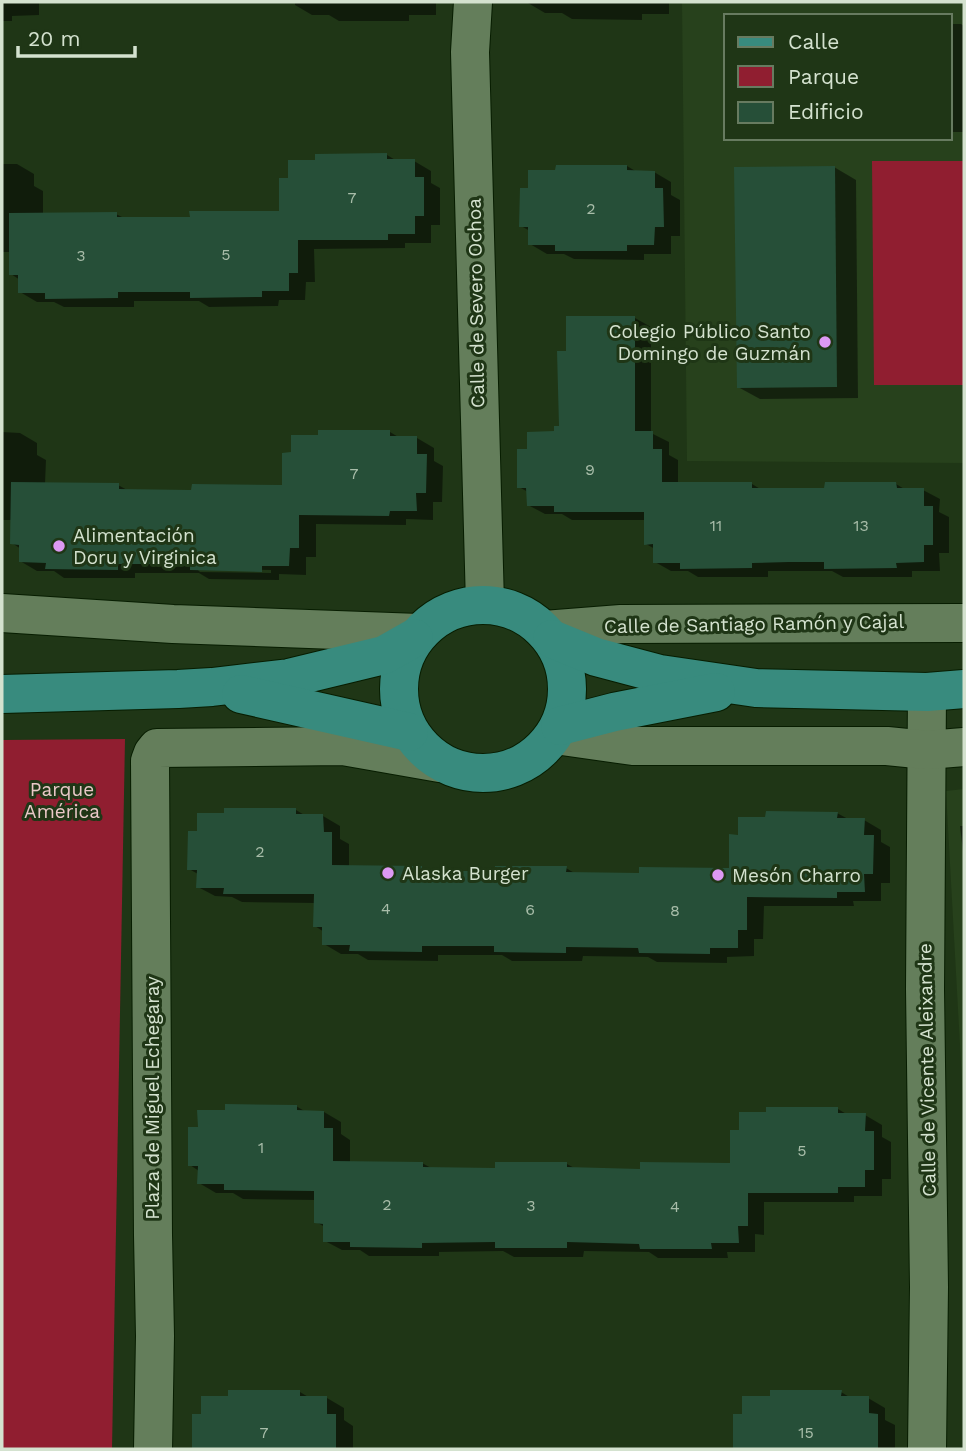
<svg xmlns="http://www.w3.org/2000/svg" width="966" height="1451" viewBox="0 0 966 1451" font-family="'Work Sans',sans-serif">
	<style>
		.built { fill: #27411c; fill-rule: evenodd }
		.green { fill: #901e30 }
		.shadow { fill: #0007; fill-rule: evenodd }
		.building { fill: #264f38 }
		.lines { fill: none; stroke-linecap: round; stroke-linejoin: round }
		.minor-casing { stroke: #071d00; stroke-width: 40 }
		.primary-casing { stroke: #071d00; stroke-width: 40 }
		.minor { stroke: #647e5b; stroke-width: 38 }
		.primary { stroke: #388b7e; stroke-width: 38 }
		.poi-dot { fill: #dd99f3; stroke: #1f3616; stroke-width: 2.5 }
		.labels { text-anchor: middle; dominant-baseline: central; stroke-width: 6; stroke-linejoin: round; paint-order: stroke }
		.number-label { font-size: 16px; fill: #a8bda9 }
		.street-label { font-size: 19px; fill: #d4e2cf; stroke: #1f3616 }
		.poi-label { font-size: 19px; fill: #d4e2cf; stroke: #1f3616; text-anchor: start }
		.park-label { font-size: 19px; fill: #eac8c8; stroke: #1f3616 }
	</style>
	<rect width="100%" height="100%" fill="#1f3616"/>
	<g class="built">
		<path d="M682,2H964V463L687,461ZM726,16H950V138H726Z"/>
		<path d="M964,789V1118L946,791Z"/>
	</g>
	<g class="green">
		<path d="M872,161H964V385H874Z"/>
		<path d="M125,739L112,1449H2V740Z"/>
	</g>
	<g class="shadow">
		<path d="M2,2H39V15L12,16V21H2Z"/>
		<path d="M295,2H436V15H409V21H339L329,15H312L295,5Z"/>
		<path d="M528,2H669V14H642V20L572,19L562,13H545L528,3Z"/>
		<path d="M950,24H961L964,26V132H950Z"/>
		<path d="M387,155L397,161H414L431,171V183L440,188V225H431V243H405V248L314,249L315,282H306L305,300H279L278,306L209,307L199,301H134V307H64L54,302H37L20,292V280L11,274V252H2V164H17L34,174V186L43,191V214H116L126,219H192L281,213L290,180L317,162Z"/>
		<path d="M627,166L637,172H654L671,182V195L680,200V236H671V254H644V260L574,259L564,254H547L530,244V231L521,226Z"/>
		<path d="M834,167L856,180L858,398L760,399L738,387Z"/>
		<path d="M635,318L651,327V433L669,442V455L678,460V484H752L762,490H826L896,484L906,490H923L940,499L939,512L949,517V553H939L940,571H912V577H843L832,571H768V577H698L688,571H671L655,562V549L646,544V520H572L562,514H545L528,505V492L519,487L529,451L556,433L560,427L568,353Z"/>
		<path d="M2,432L20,433L37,443V455L46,460L45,484L118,485L129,491H193L283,487L390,432L400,438H417L434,448V461L443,466L442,502H433V520L406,519V525L316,524V557H306V575L279,574V580L209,579L199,573H135V578H64L54,571H37L20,561L21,549L12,543V520H2ZM197,569L271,570V573L200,572Z"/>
		<path d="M296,810L306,816H323L340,826V839L349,844V867L422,868L431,873H496L566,868L576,874L641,875L731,869L740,837L837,813L848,819L864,820L881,830V842L890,847V883H881V901H853L854,906H764L763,939H754V956L727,957V963L657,962L648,957L583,956L582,961H512L502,955H438V961L368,960L358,954H341L324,944V932L315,926V903L242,902L232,897L215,896L198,887V874L189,869Z"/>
		<path d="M960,826H964V860Z"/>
		<path d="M296,1106L306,1112H324L341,1122V1134L350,1140V1163H422L433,1169H497L567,1164L576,1169L642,1170L732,1164L838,1109L848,1115H865L882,1125V1137L891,1142V1179H882V1196H854V1202H764V1235L755,1234V1252H727L728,1258H658L649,1252L584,1251L583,1257H514L503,1251L439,1252V1256H369L360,1250H342L325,1241V1227L316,1222V1200L243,1199L233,1193H216L199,1183V1171L190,1165L199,1129L227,1111Z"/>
		<path d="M300,1392L310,1398H327L344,1408V1420L353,1426V1449H427H194V1416H203Z"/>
		<path d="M841,1392L851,1398H868L885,1408V1420L895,1425V1449H645H735L744,1415Z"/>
	</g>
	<g class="building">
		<path d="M387,153V159H415V177H424V216H415V234H388V240H298V273H289V291H262V297L190,298V292H118V298L45,299V293H18V275H9V213L117,212V217H190L189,211H279V178H288V160H315V154Z"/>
		<path d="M556,165H627V170L655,171V188H663L664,227H655L654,245H627V251H555V245H528V227H519L520,188H528V170H555Z"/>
		<path d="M835,166L837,387L737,388L734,167Z"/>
		<path d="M566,316H635V431H653V449H662V482H752V488H824L825,482H896L897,488H924V506H933V545H924V562L896,563L897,568L824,569V562H789L752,563V568L680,569V563H653V544L644,545V512H554V506H527L526,488H517V449H527V432L554,431V426H559L557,351H566Z"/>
		<path d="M318,430H390V436H417V454H427L426,493H416L417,511H390L389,516L299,515V548H290L289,566H262V572L190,570V564H118V570L45,569L46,563L19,562V545L10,544L11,482L119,483V489L191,490L192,484L282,485V453L291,452V435H318Z"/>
		<path d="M224,808H296V814H323L324,832H332V865L422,866V871H494L495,866H567L566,872L639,873V867L729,868V834L738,835V817H765L766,811L838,812L837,818H865L864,835H874L873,874H864L865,892H837V898L747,897V930H738V948H710V954L639,953L638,948L566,947V953L494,952V946H422V952L349,951L350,945H322V927H313L314,894H223L224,888H196L197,870H187L188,831H197V813H224Z"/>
		<path d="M225,1104L297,1105V1110L324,1111V1128H333V1161L423,1162V1167L495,1168V1162H567V1167L640,1169V1162L730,1163V1130H739V1112H766V1107H838V1113H866L865,1131H874V1170H865V1187H838V1193H748V1226H738L739,1243H711L712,1249H640L639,1244L567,1242V1248H495V1242L422,1243V1248L350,1247V1242H323V1224L314,1223V1191L224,1190V1184H197L198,1166H188V1127H198L197,1110H225Z"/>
		<path d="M228,1390H300V1396H327V1414H336V1449H192V1414H201V1396H228Z"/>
		<path d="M770,1390H842L841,1396H869V1413L878,1414V1449H733V1414H742V1396H770Z"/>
	</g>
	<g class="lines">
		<defs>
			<g id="minor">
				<path d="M473,2L470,52L485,604"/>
				<path d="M2,613L173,624L419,633"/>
				<path d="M544,630L621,624L964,623"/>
				<path d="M927,692L925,989L929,1287L927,1449"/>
				<path d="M555,735L633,746H887L927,750L964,747"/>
				<path d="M153,1449L155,1336L153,1235L150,761L153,753L157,748L343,746L440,763"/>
			</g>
			<g id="primary">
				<circle cx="483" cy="689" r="84"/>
				<path d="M552,639L596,657L660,674L756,688L927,692L964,689"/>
				<path d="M2,694L178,689L212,687L289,678L384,655L414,638"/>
				<path d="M241,694L409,732"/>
				<path d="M560,726L614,712L716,692"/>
			</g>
		</defs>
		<use href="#minor" class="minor-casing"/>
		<use href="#primary" class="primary-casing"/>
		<use href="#minor" class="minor"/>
		<use href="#primary" class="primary"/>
	</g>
	<g class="poi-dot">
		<circle cx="825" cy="342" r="7"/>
		<circle cx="59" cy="546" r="7"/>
		<circle cx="388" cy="873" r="7"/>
		<circle cx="718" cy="875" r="7"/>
	</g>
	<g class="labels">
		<g class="number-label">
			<text x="352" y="197">7</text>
			<text x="591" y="208">2</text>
			<text x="226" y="254">5</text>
			<text x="81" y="255">3</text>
			<text x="590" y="469">9</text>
			<text x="354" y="473">7</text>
			<text x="716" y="525">11</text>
			<text x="861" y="525">13</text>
			<text x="260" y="851">2</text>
			<text x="386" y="908">4</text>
			<text x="530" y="909">6</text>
			<text x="675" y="910">8</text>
			<text x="261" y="1147">1</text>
			<text x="802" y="1150">5</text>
			<text x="387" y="1204">2</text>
			<text x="531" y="1205">3</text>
			<text x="675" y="1206">4</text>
			<text x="264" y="1432">7</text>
			<text x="806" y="1432">15</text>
		</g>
		<g class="street-label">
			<text transform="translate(476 303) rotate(-91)">Calle de Severo Ochoa</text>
			<text transform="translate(754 624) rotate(-1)">Calle de Santiago Ramón y Cajal</text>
			<text transform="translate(927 1070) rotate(-91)">Calle de Vicente Aleixandre</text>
			<text transform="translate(152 1098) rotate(-90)">Plaza de Miguel Echegaray</text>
		</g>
		<g class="poi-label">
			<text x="811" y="331" text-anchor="end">Colegio Público Santo<tspan x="811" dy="22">Domingo de Guzmán</tspan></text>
			<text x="73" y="535">Alimentación<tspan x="73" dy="22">Doru y Virginica</tspan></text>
			<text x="402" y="873">Alaska Burger</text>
			<text x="732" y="875">Mesón Charro</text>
		</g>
		<g class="park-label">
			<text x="62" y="789">Parque<tspan x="62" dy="22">América</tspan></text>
		</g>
	</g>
	<rect width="966" height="1451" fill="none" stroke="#d4e2cf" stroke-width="7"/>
	<rect x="724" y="14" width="228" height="126" fill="#1f3616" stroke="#677b60" stroke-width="2"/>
	<rect x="738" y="37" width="35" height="10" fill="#388b7e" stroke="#677b60" stroke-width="2"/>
	<text x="788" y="49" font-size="21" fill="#d4e2cf">Calle</text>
	<rect x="738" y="66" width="35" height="21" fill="#901e30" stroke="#677b60" stroke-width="2"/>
	<text x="788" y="84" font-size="21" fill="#d4e2cf">Parque</text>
	<rect x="738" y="102" width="35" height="21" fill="#264f38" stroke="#677b60" stroke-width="2"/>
	<text x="788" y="119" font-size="21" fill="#d4e2cf">Edificio</text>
	<path d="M18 46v10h117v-10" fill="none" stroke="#d4e2cf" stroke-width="3.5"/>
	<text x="28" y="46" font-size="21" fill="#d4e2cf" stroke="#1f3616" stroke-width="5" paint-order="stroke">20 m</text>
</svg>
